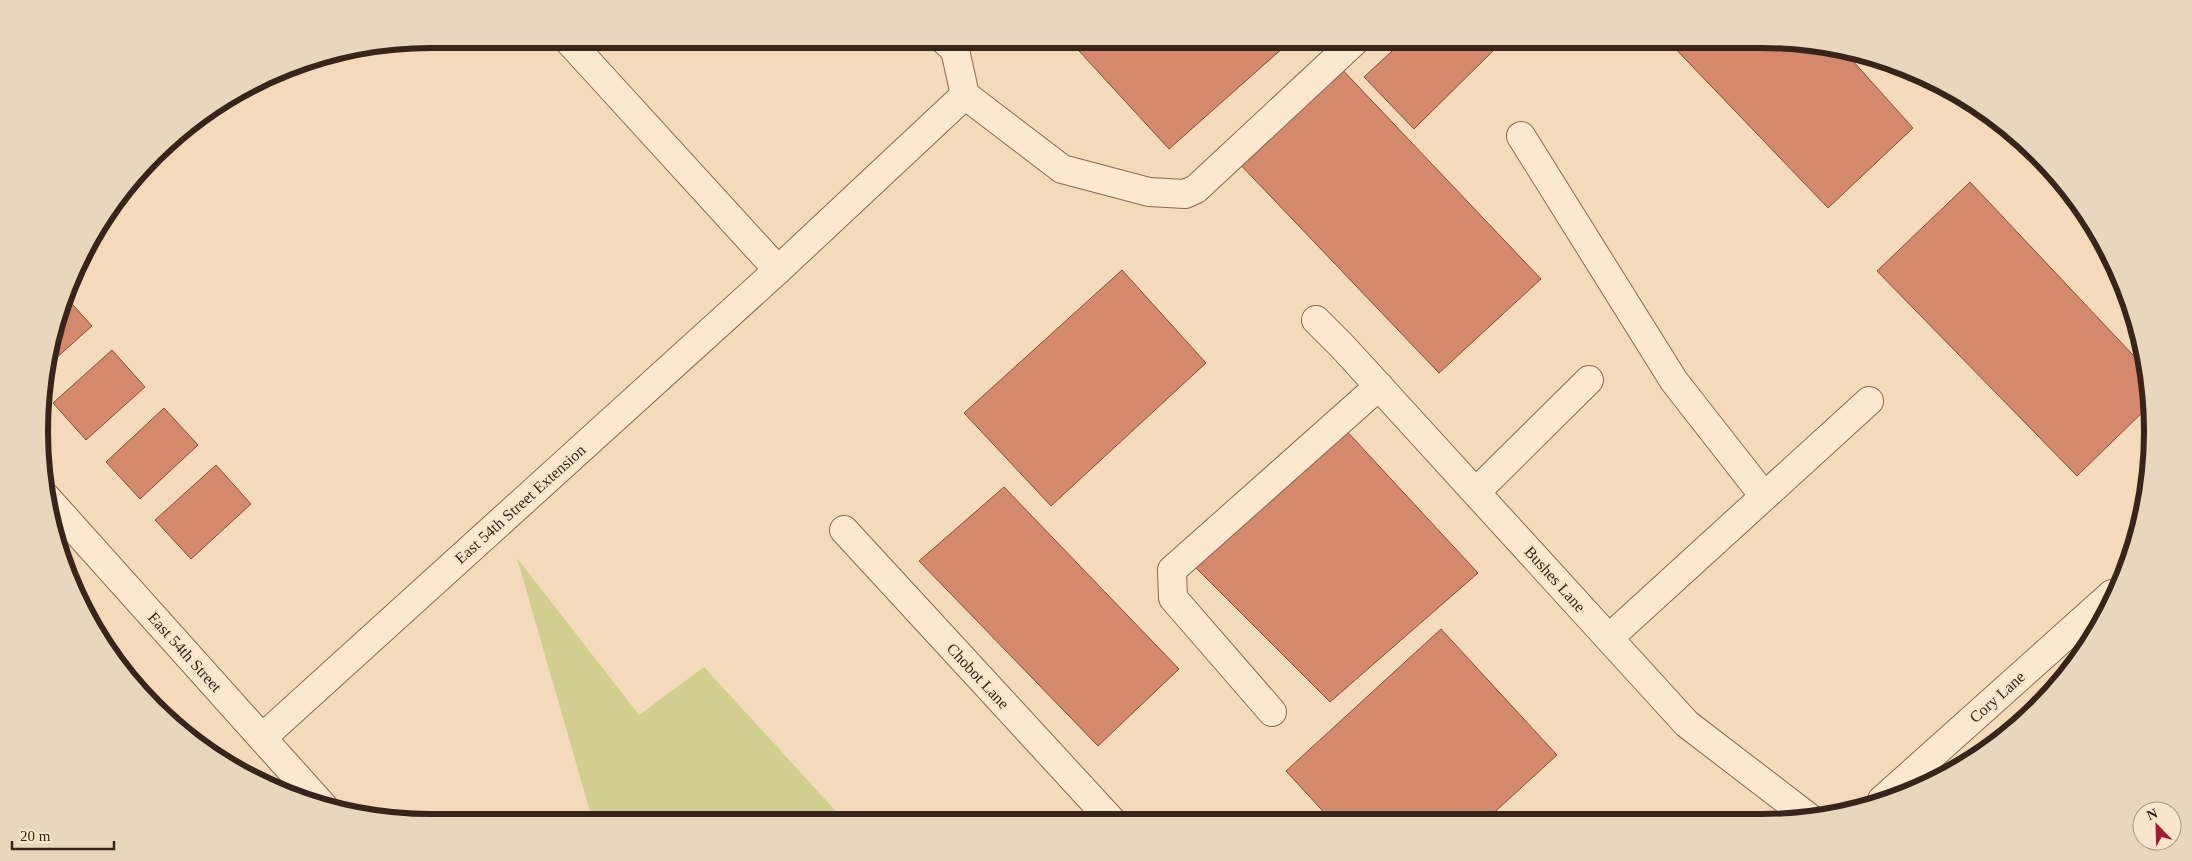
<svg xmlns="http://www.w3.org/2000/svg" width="2192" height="861" viewBox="0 0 2192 861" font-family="Georgia,serif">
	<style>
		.green { fill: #d1cf8f }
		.building { fill: #d4896d; stroke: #8c4d37 }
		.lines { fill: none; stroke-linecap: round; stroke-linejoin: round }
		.minor-casing { stroke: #8b6953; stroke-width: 30 }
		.minor { stroke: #fce8cf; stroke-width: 28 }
		.labels { text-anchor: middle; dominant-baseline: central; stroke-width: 5; stroke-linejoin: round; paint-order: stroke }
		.street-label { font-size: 16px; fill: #38241a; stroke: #f9e5cc }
		.rim { fill: none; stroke: #38241a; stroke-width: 6 }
	</style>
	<rect width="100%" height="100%" fill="#f2dabb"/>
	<path class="green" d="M517,558L639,715L704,667L845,821L593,822Z"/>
	<g class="building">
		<path d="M1068,39H1293L1169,149Z"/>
		<path d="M1405,39H1499L1502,42L1414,129L1364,77Z"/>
		<path d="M1666,39H1761L1843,50L1913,128L1828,208Z"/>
		<path d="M1337,64L1541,279L1439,373L1234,158Z"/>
		<path d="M1970,182L2148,371L2151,404L2077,476L1877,271Z"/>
		<path d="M1122,270L1206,363L1051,506L964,413Z"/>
		<path d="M64,295L92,326L44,369L60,304Z"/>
		<path d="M112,350L145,387L86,440L53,403Z"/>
		<path d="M164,408L198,445L140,499L106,462Z"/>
		<path d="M1342,426L1478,573L1330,702L1192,564Z"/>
		<path d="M216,465L251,504L191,559L155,520Z"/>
		<path d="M1004,487L1179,669L1098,746L919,561Z"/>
		<path d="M1441,629L1557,755L1486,820H1331L1286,771Z"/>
	</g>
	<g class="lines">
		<defs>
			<g id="minor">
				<path d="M567,39L778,270"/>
				<path d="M965,95L1062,169L1149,192L1185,194L1196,189L1357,39"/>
				<path d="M1521,136L1674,381L1764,496"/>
				<path d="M1316,320L1343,347L1687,724L1811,819"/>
				<path d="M1476,492L1589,380"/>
				<path d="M46,497L324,807"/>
				<path d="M844,530L1112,821"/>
				<path d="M1609,638L1869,401"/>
				<path d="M1272,712L1173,598L1172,570L1379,386"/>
				<path d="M262,738L778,270L965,95L955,50L943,39"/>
				<path d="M1882,800L2112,594"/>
			</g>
		</defs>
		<use href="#minor" class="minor-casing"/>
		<use href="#minor" class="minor"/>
	</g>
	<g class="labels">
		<g class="street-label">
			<text transform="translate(520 504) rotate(-42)">East 54th Street Extension</text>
			<text transform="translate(1555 579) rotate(48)">Bushes Lane</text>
			<text transform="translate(185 652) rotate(48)">East 54th Street</text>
			<text transform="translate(978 676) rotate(47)">Chobot Lane</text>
			<text transform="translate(1997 697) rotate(-42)">Cory Lane</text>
		</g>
	</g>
	<path d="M0 0H2192V861H0ZM431 48H1761A383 383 0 0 1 2144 431V431A383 383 0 0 1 1761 814H431A383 383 0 0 1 48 431V431A383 383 0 0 1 431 48Z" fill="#ead6be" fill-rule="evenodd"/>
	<path class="rim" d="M431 48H1761A383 383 0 0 1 2144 431V431A383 383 0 0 1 1761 814H431A383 383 0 0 1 48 431V431A383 383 0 0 1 431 48Z"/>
	<g transform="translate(2157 826) rotate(337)"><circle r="24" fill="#f9e5cc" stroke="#ac9885"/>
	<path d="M0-4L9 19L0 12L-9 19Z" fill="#9f1e31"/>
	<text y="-8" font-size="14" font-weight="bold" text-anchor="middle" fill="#38241a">N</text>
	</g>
	<path d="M12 841v8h102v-8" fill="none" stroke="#38241a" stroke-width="2.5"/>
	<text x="20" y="841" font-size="15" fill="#38241a" stroke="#f9e5cc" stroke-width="4" paint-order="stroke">20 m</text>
</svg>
